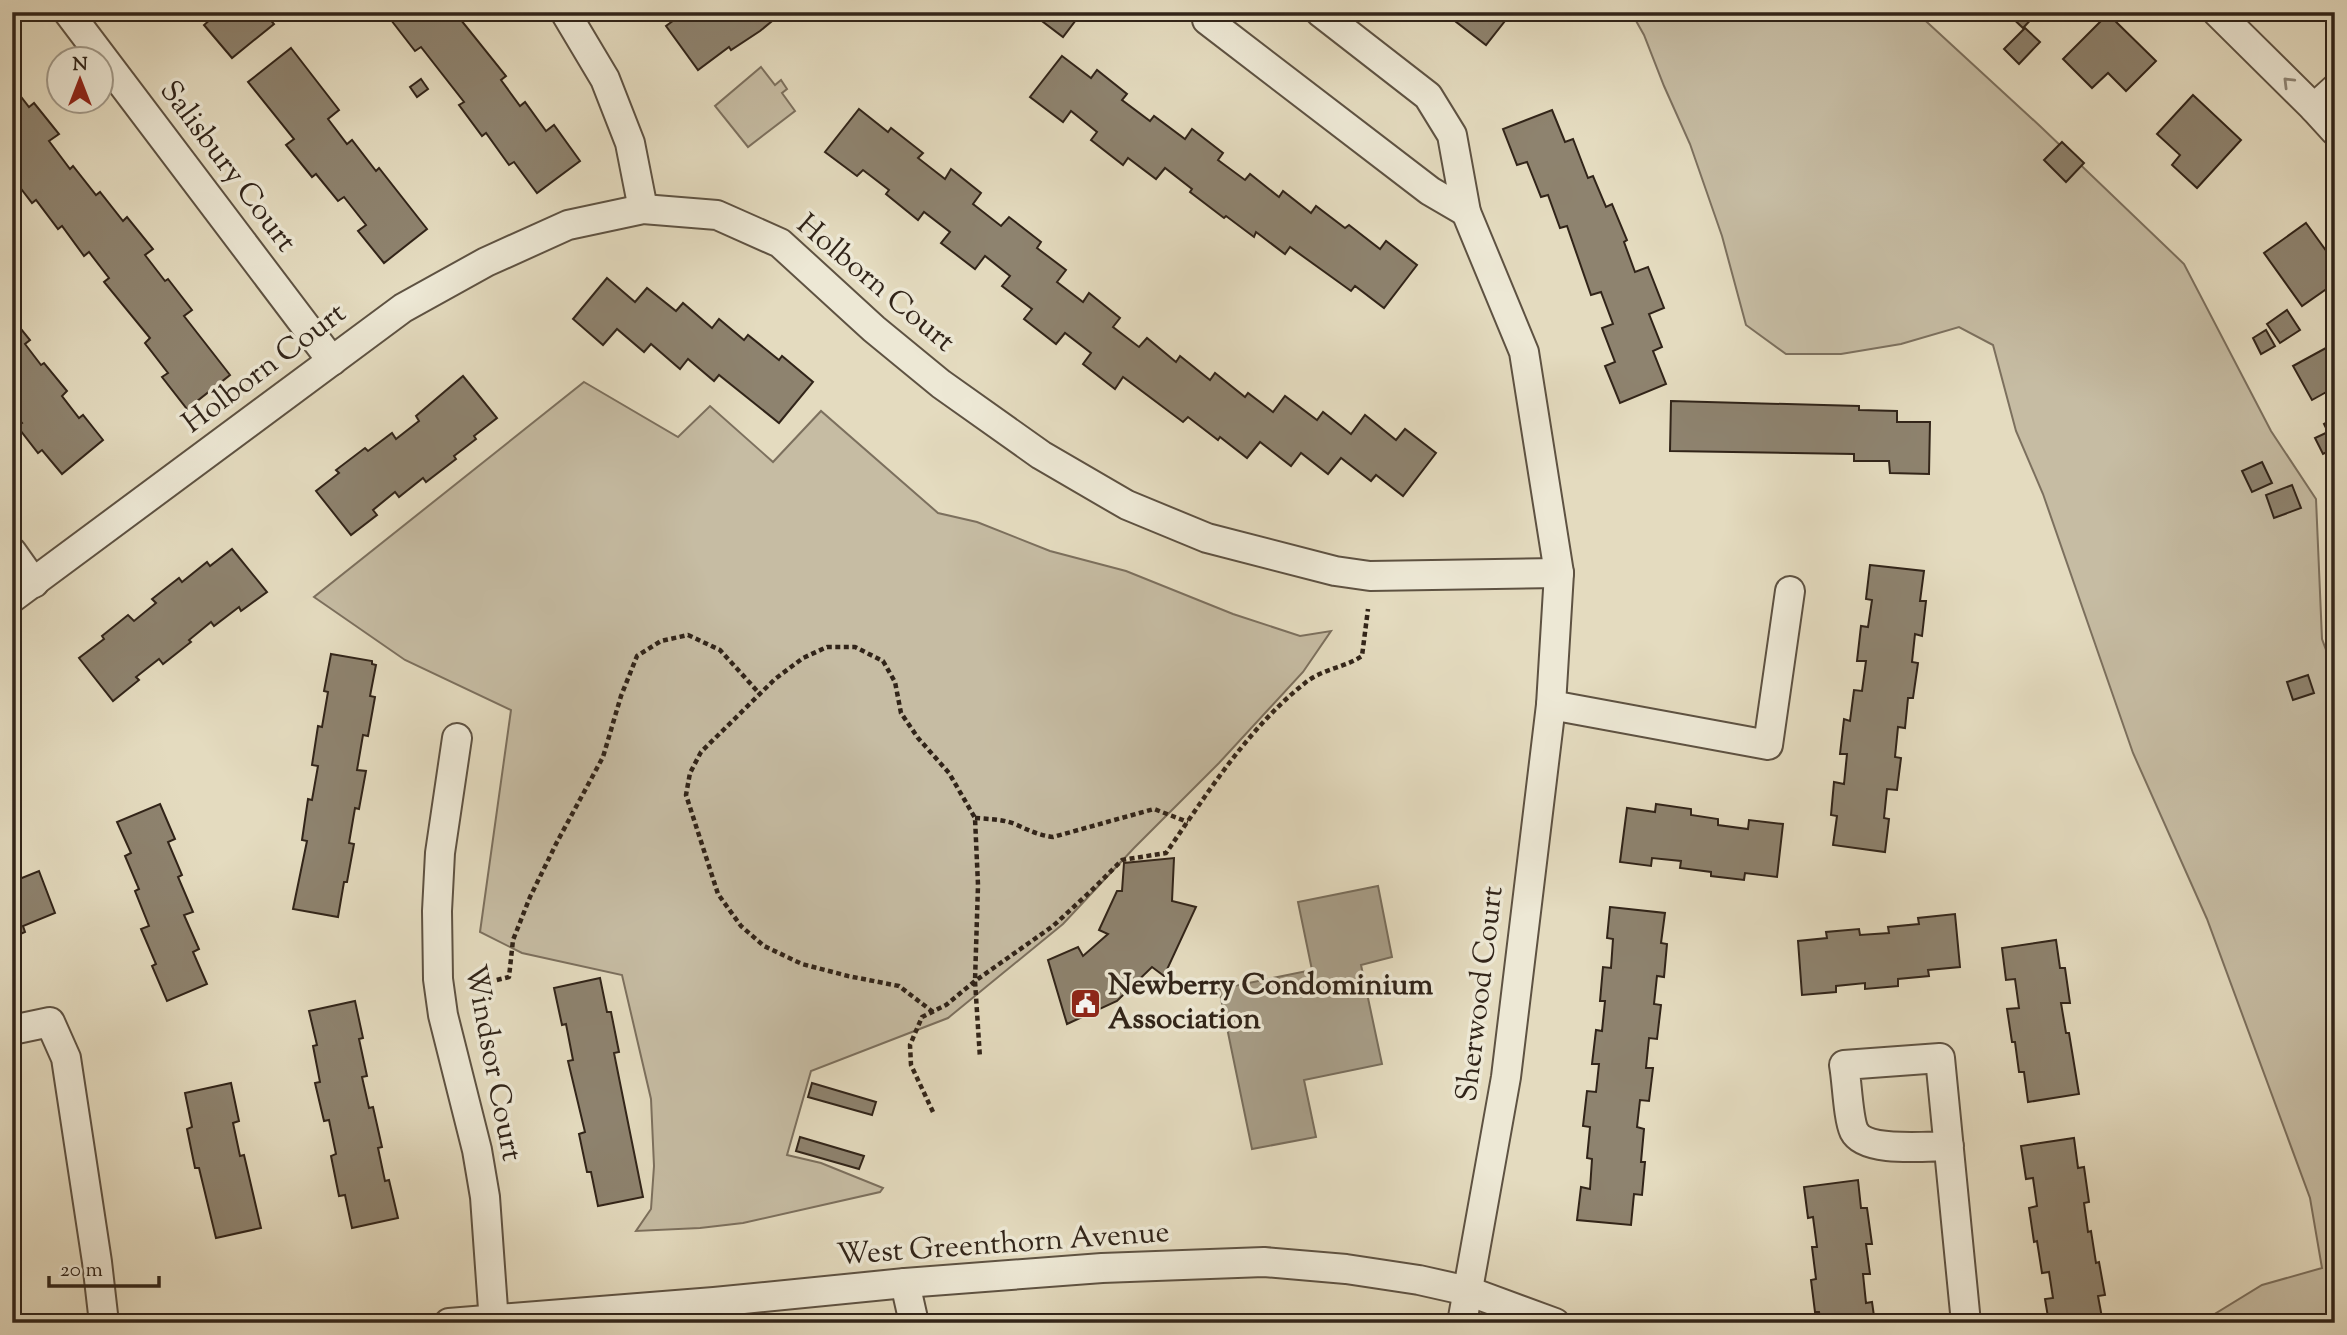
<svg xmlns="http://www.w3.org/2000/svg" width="2347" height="1335" viewBox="0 0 2347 1335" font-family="'Sorts Mill Goudy',serif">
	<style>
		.green { fill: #c6bca3; stroke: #7c705e; stroke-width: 2 }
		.water { fill: #a79d87; stroke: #786d5b; stroke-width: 2 }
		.building { fill: #8e836f; stroke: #312419; stroke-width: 2 }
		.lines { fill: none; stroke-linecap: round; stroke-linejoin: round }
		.street-casing { stroke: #5e5242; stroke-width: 32 }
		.path { stroke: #312419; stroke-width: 4.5; stroke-dasharray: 5 3.5; stroke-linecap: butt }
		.street { stroke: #ede8d5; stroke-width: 28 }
		.oneway { stroke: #8f8677 }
		.labels { text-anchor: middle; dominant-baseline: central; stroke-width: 7; stroke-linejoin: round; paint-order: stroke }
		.street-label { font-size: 30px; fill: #312419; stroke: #ede8d5 }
		.poi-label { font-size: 30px; font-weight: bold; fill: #312419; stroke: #ede8d5; text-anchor: start }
	</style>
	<rect width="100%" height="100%" fill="#e4dbbf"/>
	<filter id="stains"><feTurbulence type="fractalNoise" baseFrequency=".00286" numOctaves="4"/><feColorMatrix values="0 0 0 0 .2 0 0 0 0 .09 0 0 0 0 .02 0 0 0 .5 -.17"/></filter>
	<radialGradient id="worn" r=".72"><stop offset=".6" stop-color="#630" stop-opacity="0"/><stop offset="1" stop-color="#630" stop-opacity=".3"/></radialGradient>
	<g class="green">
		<path d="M1631,12H1916L2041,127L2184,264L2271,431L2316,499L2322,639L2335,674V1323H2200L2262,1285L2322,1268L2310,1198L2207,919L2133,753L2043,494L2016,431L1993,345L1959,327L1901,344L1841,354H1786L1746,325L1722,236L1690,144L1664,86L1644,35Z"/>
		<path d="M761,67L775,85L781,80L787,89L782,93L795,111L748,147L715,106Z"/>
		<path d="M584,382L678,437L710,406L773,462L821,411L938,513L977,522L1050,551L1126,571L1233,614L1300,636L1331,631L1303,672L1219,763L1134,848L1063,924L948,1018L811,1071L787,1155L821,1163L883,1188L880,1192L743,1223L700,1228L636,1231L651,1209L654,1166L651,1099L622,975L522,953L480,932L511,710L405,660L314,597Z"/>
	</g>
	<path class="water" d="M1378,886L1392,957L1361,965L1382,1064L1304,1080L1316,1137L1252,1149L1219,989L1312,970L1298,902Z"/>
	<g class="building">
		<path d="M205,12H264L274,24L232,58L204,25L211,19Z"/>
		<path d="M394,12H452L455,17L457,15L506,76L501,80L520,106L525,102L546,131L554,125L580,161L537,193L514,162L509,165L486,133L482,136L459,105L464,102L421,47L415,51L391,20L397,15Z"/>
		<path d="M685,12H783L760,31L731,50L729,47L698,70L666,26Z"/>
		<path d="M1030,12H1082L1063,37Z"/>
		<path d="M1456,12H1512L1486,45L1455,21L1460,15Z"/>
		<path d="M2006,12H2038L2023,28Z"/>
		<path d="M2108,14L2156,61L2126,91L2108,73L2092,88L2063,59Z"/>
		<path d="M2025,28L2040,42L2019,64L2004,49Z"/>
		<path d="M291,48L339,110L328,119L347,144L352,140L376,171L379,168L427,229L384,263L358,231L366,225L344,197L338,201L316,174L312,177L286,145L294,139L248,82Z"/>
		<path d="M1062,56L1091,78L1097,70L1127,94L1122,100L1150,121L1154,116L1185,139L1192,129L1223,153L1218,160L1245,180L1250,174L1279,197L1283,191L1311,213L1316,206L1345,228L1349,225L1380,249L1386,241L1417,265L1384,308L1355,286L1351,291L1290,247L1285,254L1256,232L1254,237L1226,216L1224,218L1190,192L1192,189L1165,168L1156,179L1128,158L1123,165L1091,140L1097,132L1071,111L1063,122L1030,97Z"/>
		<path d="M421,79L428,89L417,97L410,87Z"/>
		<path d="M12,85L29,107L34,103L59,134L49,141L70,169L73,166L96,195L100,192L123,221L127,217L153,249L145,255L165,281L168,279L192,310L184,316L230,375L187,409L162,377L168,373L145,343L150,338L104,282L109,278L89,252L84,256L62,226L58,229L36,200L32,203L12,177V166L15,164L12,160Z"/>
		<path d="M2193,95L2241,140L2197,188L2172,165L2180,155L2157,134Z"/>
		<path d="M859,109L888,132L891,128L923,153L918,158L945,179L951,169L981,193L973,204L1001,226L1009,217L1041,242L1037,248L1066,270L1057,282L1083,302L1089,293L1120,318L1113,327L1139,347L1147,338L1176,362L1180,356L1210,380L1215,373L1245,397L1248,393L1273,412L1285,396L1317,420L1323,412L1351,434L1365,415L1396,440L1405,429L1436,453L1403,496L1376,475L1371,481L1341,458L1328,474L1301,453L1291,466L1260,442L1247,458L1220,437L1218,440L1188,417L1183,422L1123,377L1115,389L1083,364L1091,353L1065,333L1056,344L1024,319L1032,309L1002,286L1010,276L985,256L975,269L941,243L950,232L924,212L918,220L886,194L889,190L863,170L857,176L825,152Z"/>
		<path d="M1552,110L1565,142L1573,139L1588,178L1593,176L1606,207L1612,204L1627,240L1624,242L1635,272L1648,267L1664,308L1649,314L1662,347L1653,351L1666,384L1620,403L1605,366L1615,362L1602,328L1613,324L1601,292L1591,295L1567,226L1560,228L1548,195L1541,197L1527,162L1517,165L1503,129Z"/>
		<path d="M2062,142L2084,163L2066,182L2044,160Z"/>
		<path d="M2306,223L2335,263V283L2302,306L2264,253Z"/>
		<path d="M607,278L635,302L647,288L676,311L683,303L712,328L719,319L744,340L748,335L779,360L782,356L813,382L779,423L719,375L714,381L688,359L680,369L651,344L644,352L617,329L603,345L573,319Z"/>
		<path d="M2287,310L2300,330L2280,343L2267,324Z"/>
		<path d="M12,318L30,340L25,344L41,365L44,363L67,391L62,396L79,418L83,415L103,440L62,474L42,450L38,453L17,426L22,423L12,411Z"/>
		<path d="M2266,330L2275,346L2261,354L2253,338Z"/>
		<path d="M2335,343V397L2330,390L2312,400L2293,366Z"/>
		<path d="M463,376L497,418L474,436L476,439L454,456L456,459L426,482L423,478L399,497L395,492L373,510L377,515L351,535L316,491L339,473L336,470L365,448L368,451L392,433L396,439L419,421L416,416Z"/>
		<path d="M1671,401L1859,406V410L1897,411V422H1930L1929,474L1890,473L1889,461H1854V454L1670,451Z"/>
		<path d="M2335,418V448L2323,454L2315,438L2328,432L2324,424Z"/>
		<path d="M2262,462L2272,483L2252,492L2242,471Z"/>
		<path d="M2292,485L2301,508L2274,518L2266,495Z"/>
		<path d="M232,549L267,592L241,611L239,607L214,626L211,622L189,640L191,642L163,664L159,659L136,677L139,680L113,701L79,658L104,639L102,636L128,615L134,621L156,603L152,599L179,578L182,582L207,562L210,566Z"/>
		<path d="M1870,565L1924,571L1920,601H1926L1922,636L1915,634L1912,662L1918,663L1913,698H1908L1905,728L1898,727L1895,757L1901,758L1897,790L1887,789L1884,818L1889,819L1885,852L1833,845L1837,816L1831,815L1834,782L1844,784L1847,754H1840L1844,719L1850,721L1854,690L1862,691L1866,661H1857L1861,626L1868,627L1872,600L1866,599Z"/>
		<path d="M331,654L372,661V664L376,665L370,696L375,697L368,736L363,735L357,770L366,771L359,809L355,808L349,843L354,844L347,882H344L338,917L293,909L307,841L302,840L308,799L312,800L318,766L312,765L318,726L322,727L328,692L324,691Z"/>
		<path d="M2308,675L2314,693L2293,700L2287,682Z"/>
		<path d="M160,804L175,839L168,842L182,875L178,877L193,912L184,915L199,949L193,952L207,984L167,1001L152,966L156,964L141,929L149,926L135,891L139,889L125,856L131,853L117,822Z"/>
		<path d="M1656,804L1691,809V815L1718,819V825L1748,829L1749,820L1783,824L1777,877L1745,873L1744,880L1711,876V872L1680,868L1681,861L1652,858L1651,866L1620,862L1627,808L1655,812Z"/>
		<path d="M1174,858L1172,901L1196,907L1164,976L1152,967L1117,1001L1067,1024L1048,960L1078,947L1083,956L1108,934L1099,930L1117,891H1122L1124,863Z"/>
		<path d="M39,871L55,913L23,926L25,932L12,938V882Z"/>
		<path d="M1610,907L1665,913L1661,943L1667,944L1664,977L1657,976L1654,1004L1661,1005L1657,1039L1649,1038L1646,1068H1653L1649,1101L1640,1100L1637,1127L1644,1129L1641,1162H1645L1642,1195L1634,1194L1631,1225L1577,1220L1581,1187L1590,1189L1592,1159L1587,1158L1590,1127L1583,1126L1587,1091L1596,1092L1599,1064H1592L1596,1030L1602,1031L1605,1001H1600L1603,967L1611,968L1613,939L1607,938Z"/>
		<path d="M1955,914L1960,967L1928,970L1929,976L1898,979V986L1865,989V983L1836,986V992L1802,995L1798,941L1827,938L1826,932L1859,929L1860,935L1889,933L1888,927L1919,924L1918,918Z"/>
		<path d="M2056,940L2060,968H2065L2070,1003H2061L2066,1033H2069L2079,1094L2028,1102L2024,1072H2019L2015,1042H2012L2007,1009L2019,1008L2015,979L2006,980L2002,948Z"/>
		<path d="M600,978L607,1012H611L619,1052L614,1053L643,1197L598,1206L591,1172H587L579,1134L585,1132L568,1061L573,1060L566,1024L562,1025L554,988Z"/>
		<path d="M355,1001L363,1038L359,1039L367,1076L362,1077L369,1108L373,1107L382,1147L378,1148L385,1181L389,1180L398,1218L352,1228L345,1195L339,1196L331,1156L336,1154L329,1120L324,1121L315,1083L320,1082L313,1046L317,1045L309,1011Z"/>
		<path d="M231,1083L239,1121L233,1123L240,1156L244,1155L261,1228L216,1238L199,1168H195L187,1129L192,1127L185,1093Z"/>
		<path d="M812,1083L876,1102L872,1115L808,1097Z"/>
		<path d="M800,1137L864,1156L859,1169L796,1151Z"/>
		<path d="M2074,1138L2078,1168L2084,1167L2089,1202L2084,1203L2088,1232L2091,1231L2096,1263L2099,1262L2105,1295L2098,1296L2103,1323H2049L2045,1299L2053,1298L2049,1272L2042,1273L2037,1241L2034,1242L2029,1208L2037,1206L2033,1178L2026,1179L2021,1146Z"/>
		<path d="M1858,1180L1861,1208H1867L1872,1244H1866L1870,1274H1863L1866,1303L1872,1302L1875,1323H1821L1819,1312H1815L1811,1280L1816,1279L1812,1247H1817L1813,1217L1808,1218L1804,1187Z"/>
	</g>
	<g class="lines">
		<defs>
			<g id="street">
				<path d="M68,12L332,361"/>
				<path d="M565,12L605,79L630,143L643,209"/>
				<path d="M1320,12L1428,96L1452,135L1466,212L1524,352L1559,573L1551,705L1506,1077L1462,1323"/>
				<path d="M2217,12L2314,108L2335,131"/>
				<path d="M1207,20L1430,191L1466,212"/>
				<path d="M2314,108L2335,89"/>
				<path d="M12,552L34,583"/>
				<path d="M12,598L403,308L486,262L568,225L643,209L717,215L780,243L874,329L941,384L1041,455L1127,505L1207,538L1335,571L1370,576L1559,573"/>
				<path d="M1551,705L1768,745L1790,591"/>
				<path d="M457,738L440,853L437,911L438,979L443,1015L477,1150L485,1197L494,1323"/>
				<path d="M12,1030L50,1022L66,1058L97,1262L104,1323"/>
				<path d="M1949,1146C1926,1146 1865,1153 1854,1131C1848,1118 1847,1081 1844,1065L1940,1058L1966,1323"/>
				<path d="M905,1283L914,1323"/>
				<path d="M449,1323L714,1302L905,1283L1102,1268L1264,1262L1346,1269L1419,1280L1468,1291L1555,1323"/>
			</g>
		</defs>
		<use href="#street" class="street-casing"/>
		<g class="path">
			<path d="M975,818C989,819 1002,819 1015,824C1028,830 1038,835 1053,837L1154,809L1188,822"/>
			<path d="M472,986L509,977L513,940L530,897L557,842L603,757L621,696L637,656L661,641L688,635L720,650L759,693"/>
			<path d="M933,1012L899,986L848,976L802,964L764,946L741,926L718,894L686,795L690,773L701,752L775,679L803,658L827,647H855L883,661L895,682L901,713L918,738L949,773L975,818L978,885L975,981L980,1058"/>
			<path d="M933,1112L911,1065L910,1045L922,1017L946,1005L975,981L1053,926L1091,891L1122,860L1166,853C1207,794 1248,728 1305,683C1322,669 1344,668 1362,656L1368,609"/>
		</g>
		<use href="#street" class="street"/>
	</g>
	<defs><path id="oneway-chevron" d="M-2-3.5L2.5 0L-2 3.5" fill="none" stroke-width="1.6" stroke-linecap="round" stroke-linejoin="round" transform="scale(1.75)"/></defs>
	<use class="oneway" href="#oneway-chevron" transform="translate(2288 82) rotate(-135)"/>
	<defs>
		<symbol id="civic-square" viewBox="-11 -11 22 22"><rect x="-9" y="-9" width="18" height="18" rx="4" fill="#8f2418" stroke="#ede8d5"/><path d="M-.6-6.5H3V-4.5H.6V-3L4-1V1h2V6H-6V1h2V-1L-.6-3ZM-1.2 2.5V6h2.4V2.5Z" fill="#fff"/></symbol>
	</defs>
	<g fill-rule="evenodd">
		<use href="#civic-square" x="1068" y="986" width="35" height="35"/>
	</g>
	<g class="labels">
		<g class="street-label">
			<text transform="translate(227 167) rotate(53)">Salisbury Court</text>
			<text transform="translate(875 284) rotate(40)">Holborn Court</text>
			<text transform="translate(265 369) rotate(-37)">Holborn Court</text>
			<text transform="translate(1481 994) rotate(-83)">Sherwood Court</text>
			<text transform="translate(492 1063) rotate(79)">Windsor Court</text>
			<text transform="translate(1003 1245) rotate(-4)">West Greenthorn Avenue</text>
		</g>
		<g class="poi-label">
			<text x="1108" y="986">Newberry Condominium<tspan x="1108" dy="34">Association</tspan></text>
		</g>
	</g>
	<rect width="2347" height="1335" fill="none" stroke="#e4dbbf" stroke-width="42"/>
	<rect x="14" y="14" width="2319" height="1307" fill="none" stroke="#312419" stroke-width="3.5"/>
	<rect x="21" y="21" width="2305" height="1293" fill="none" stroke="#312419" stroke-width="2"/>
	<g transform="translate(80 80)"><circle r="33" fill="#ede8d5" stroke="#a29a8a" stroke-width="2"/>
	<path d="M0-5L12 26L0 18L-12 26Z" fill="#8f2418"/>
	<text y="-10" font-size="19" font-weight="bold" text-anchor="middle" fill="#312419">N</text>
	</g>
	<path d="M49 1276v10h110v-10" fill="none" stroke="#312419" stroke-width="3.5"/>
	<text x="60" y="1276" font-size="21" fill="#312419" stroke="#ede8d5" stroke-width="5" paint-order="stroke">20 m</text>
	<rect width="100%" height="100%" filter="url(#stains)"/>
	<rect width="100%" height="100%" fill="url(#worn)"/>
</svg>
